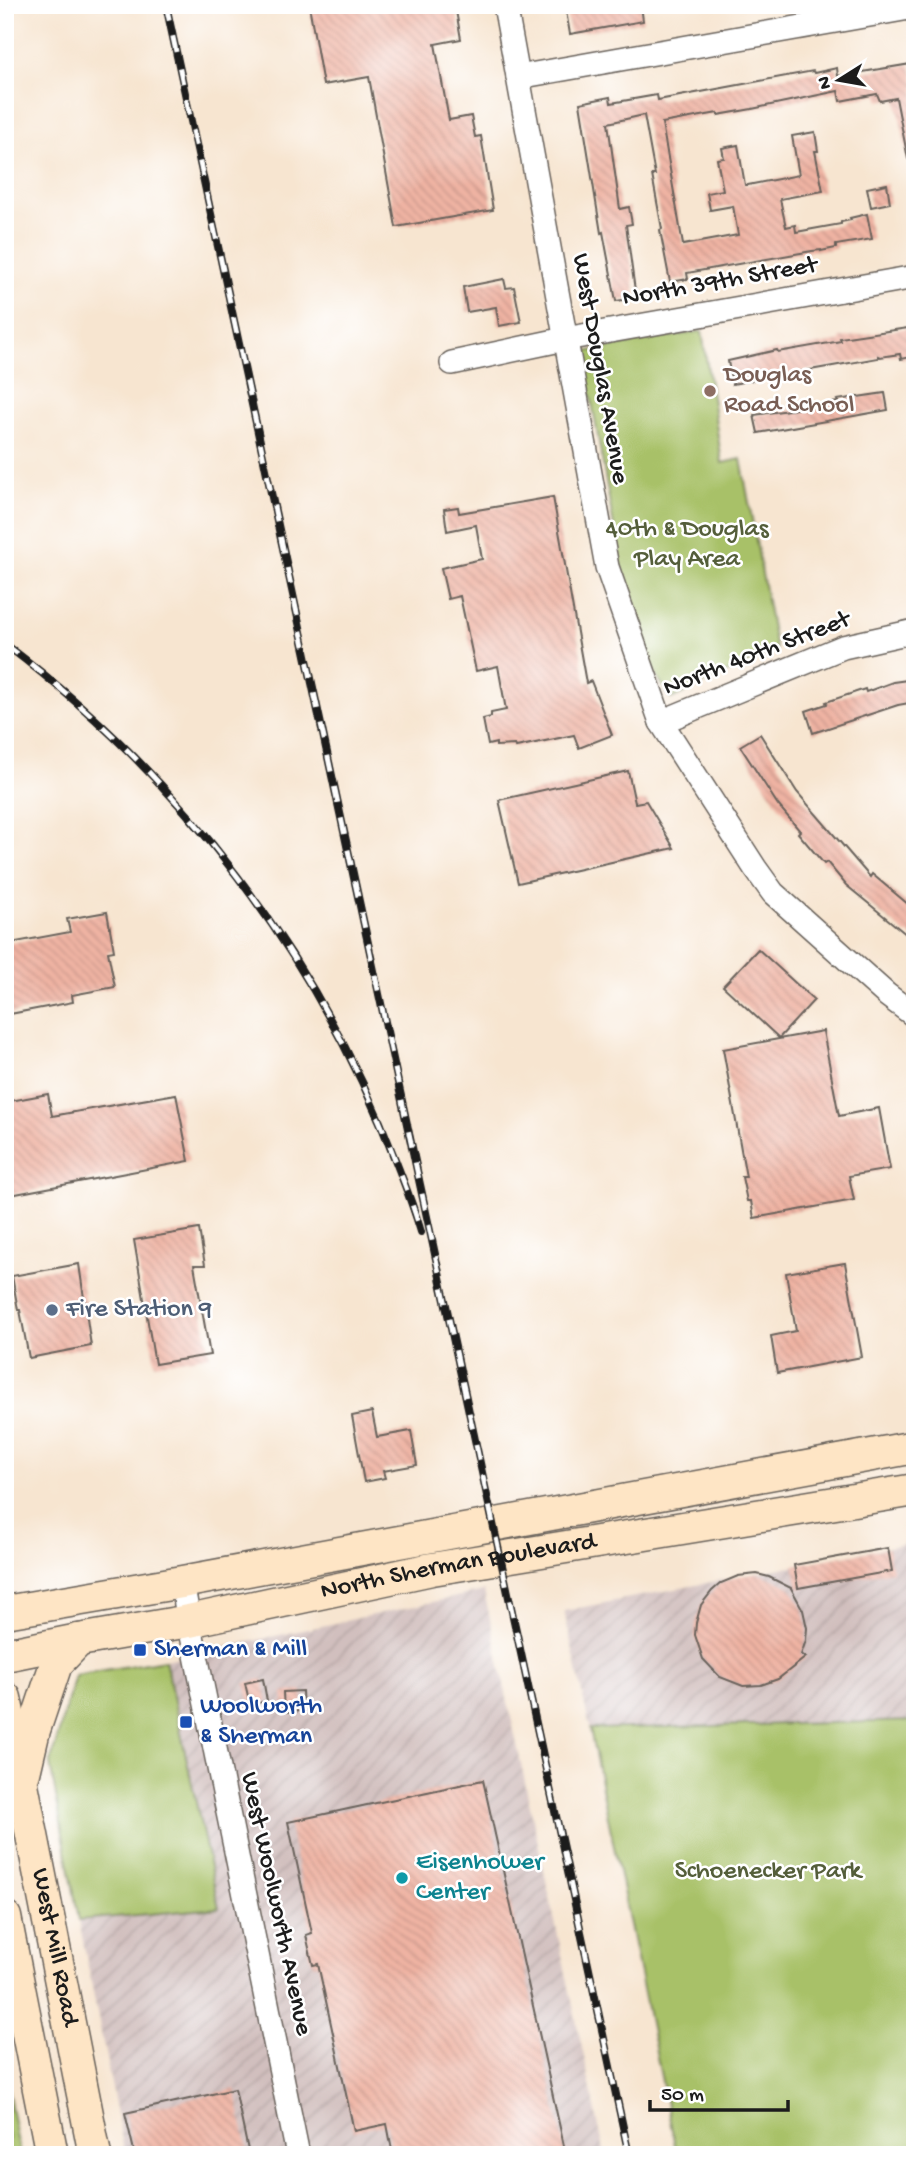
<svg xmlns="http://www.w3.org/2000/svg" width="920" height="2160" viewBox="0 0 920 2160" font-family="'Gochi Hand',sans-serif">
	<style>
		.industrial { fill: url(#industrial-furrows) }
		.cemetery { fill: url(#cemetery-stones); stroke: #626e42; stroke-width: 2 }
		.park { fill: #a8c167; stroke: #626e42; stroke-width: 2 }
		.building { fill: url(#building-back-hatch) }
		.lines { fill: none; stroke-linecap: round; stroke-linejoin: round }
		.street-casing { stroke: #69625b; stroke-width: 26 }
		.secondary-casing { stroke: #69625b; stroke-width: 35 }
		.street { stroke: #fff; stroke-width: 23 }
		.secondary { stroke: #fee5c5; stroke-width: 32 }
		.rail-casing { stroke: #1c1c1c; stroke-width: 8 }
		.rail { stroke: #fff; stroke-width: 5; stroke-dasharray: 16; stroke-linecap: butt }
		.education-dot { fill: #8d6e63; stroke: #fff; stroke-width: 2.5 }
		.service-dot { fill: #5c6f8a; stroke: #fff; stroke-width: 2.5 }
		.transit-dot { fill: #1a4fb4; stroke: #fff; stroke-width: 2.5 }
		.culture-dot { fill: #0f9aa8; stroke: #fff; stroke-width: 2.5 }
		.labels { text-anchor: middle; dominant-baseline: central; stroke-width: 5; stroke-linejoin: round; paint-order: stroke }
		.street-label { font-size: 26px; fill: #1c1c1c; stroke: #fff }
		.education-label { font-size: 26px; fill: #785e54; stroke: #fff; text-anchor: start }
		.park-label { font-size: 26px; fill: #545e3a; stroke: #fff }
		.service-label { font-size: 26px; fill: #4e5e75; stroke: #fff; text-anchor: start }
		.transit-label { font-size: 26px; fill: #164399; stroke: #fff; text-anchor: start }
		.culture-label { font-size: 26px; fill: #0d838f; stroke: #fff; text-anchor: start }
	</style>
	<defs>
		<pattern id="industrial-furrows" width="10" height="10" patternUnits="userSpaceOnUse" patternTransform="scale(1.75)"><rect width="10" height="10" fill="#d1bfbe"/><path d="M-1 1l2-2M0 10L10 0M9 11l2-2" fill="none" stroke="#b3a4a3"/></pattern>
		<pattern id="cemetery-stones" width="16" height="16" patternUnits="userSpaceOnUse" patternTransform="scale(1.75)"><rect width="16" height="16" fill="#a8c167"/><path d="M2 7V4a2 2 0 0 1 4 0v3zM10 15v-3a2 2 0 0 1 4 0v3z" fill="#90a559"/></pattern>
		<pattern id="building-back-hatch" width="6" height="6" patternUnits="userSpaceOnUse" patternTransform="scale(1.75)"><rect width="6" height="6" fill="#efb3a3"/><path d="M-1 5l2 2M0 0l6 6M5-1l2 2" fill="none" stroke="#cc998c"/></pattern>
	</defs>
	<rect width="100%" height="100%" fill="#fff"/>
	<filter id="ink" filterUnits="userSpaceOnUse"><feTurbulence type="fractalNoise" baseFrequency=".0143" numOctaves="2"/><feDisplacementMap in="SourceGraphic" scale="14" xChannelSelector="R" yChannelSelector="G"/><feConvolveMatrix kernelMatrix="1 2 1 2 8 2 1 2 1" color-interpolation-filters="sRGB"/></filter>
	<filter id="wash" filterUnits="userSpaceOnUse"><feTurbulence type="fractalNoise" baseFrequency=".00686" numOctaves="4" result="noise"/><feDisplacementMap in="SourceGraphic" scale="28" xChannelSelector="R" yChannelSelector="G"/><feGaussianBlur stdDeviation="1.57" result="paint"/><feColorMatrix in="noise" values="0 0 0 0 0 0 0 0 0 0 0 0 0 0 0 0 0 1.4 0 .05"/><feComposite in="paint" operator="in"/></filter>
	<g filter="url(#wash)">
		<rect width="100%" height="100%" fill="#f7e5d0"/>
		<g class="industrial">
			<path d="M915,1542V1721L590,1729L564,1611Z"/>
			<path d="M484,1591L605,2155H125L79,1920L219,1908L165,1660Z"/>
		</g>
		<path class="cemetery" d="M5,2073L20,2155H5Z"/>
		<g class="park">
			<path d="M702,331L722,463L741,459L776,650L671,699L653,670L636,622L620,561L583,352Z"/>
			<path d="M165,1660L219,1908L79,1920L50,1764L75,1675Z"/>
			<path d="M915,1721V2155H677L590,1729Z"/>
		</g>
		<g id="blocks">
			<g class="building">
				<path d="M309,5H455L461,39L435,44L449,120L471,116L475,137L481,136L493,210L396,227L369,77L323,85Z"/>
				<path d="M597,5V10L641,5L643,21L570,34L566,11Z"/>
				<path d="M911,64L915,84V158L908,159L896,98L880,101L877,94L840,101L838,91L752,109L718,115V113L662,123L683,245L738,235L733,206L710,210L707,193L723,190L717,159L724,158L722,148L738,145L745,185H748L799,175L792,136L815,132L818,151H815L823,191L780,199L786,227L795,225L796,232L841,224V222L851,220L850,218L867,214L872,239L836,245V248L821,251V250L812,251L687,273L688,279L670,282L660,230L662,229L652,175H655L644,115L608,123L620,209L629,207L632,224L626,225L636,298L616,301L603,232L601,233L580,103L610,97L611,103L657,95L658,100L813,71L814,73L837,68L838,76Z"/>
				<path d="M887,184L890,203L871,207L867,188Z"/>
				<path d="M504,279L506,288L514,287L521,322L499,326L496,307L467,312L463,287Z"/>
				<path d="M915,327V356L901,359L900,354L880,357L878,356V358L844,364L732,384L728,361L777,350L778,352L841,341L840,338Z"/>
				<path d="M885,393L888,410L758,433L754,415L803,408L838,402L837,400Z"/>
				<path d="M553,497L586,683L591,681L612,735L579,748L574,735L516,747L515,745L496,746V743L488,745L483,719L491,717V713L506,710L498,666L476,671L460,596L448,599L441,568L482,559L476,525L447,531L444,509L458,507L459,513Z"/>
				<path d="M915,679V702L898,705L813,733L806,711L827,704L826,702L865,689L866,692L893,682Z"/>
				<path d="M760,734L797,792L870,877L872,874L915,910V939L908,933L907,935L846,885L827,862L824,864L798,833L800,831L778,805L740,746Z"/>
				<path d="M628,771L635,803L646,801L674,848L518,883L499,800Z"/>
				<path d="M107,912L114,951L108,952L115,987L72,995L73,1002L10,1014L8,1005L5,1006V944L70,932L67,919Z"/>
				<path d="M758,949L814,1000L779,1038L723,986Z"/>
				<path d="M823,1031L839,1116L879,1108L890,1169L849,1176L854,1200L754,1218L751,1201H747L742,1177H746L723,1049Z"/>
				<path d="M48,1094L52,1116L176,1094L189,1161L5,1196V1102Z"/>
				<path d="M199,1229L205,1265H194L210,1355L155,1364L134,1240Z"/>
				<path d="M845,1263L862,1357L777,1373L771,1336L796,1331L786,1273Z"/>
				<path d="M79,1264L91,1346L29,1358L20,1310H18L12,1276Z"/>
				<path d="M372,1412L377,1437L411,1431L417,1465L383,1471L385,1478L364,1482L352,1416Z"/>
				<path d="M888,1548L892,1571L798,1588L794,1565Z"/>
				<path d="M757,1574L769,1577L791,1588L803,1610L807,1628L806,1640L801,1655L806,1657L778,1679L761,1685L743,1686L720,1677L703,1659L695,1635L696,1623L701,1605L712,1591L721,1583L738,1576Z"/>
				<path d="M263,1679L267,1701L250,1705L245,1683Z"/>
				<path d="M302,1691L303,1711L284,1712L283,1692Z"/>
				<path d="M483,1780L566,2155H393L387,2124L354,2131L318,1964L313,1965L306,1935L312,1933L288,1822Z"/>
				<path d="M235,2089L249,2155H135L125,2113Z"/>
			</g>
		</g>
	</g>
	<g filter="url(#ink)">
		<use href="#blocks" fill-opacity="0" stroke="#69625b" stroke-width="2"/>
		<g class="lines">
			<defs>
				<g id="street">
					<path d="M505,5L607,567L661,722L755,868L773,893L887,995L915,1016"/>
					<path d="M518,77L915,7"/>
					<path d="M452,363L565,339L915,277"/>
					<path d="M661,722L843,647L915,631"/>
					<path d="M182,1582L189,1621L298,2155"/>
				</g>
				<g id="secondary">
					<path d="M5,1612L182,1582L915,1447"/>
					<path id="s1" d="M5,1655L79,1640L189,1621L432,1569L915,1490"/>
					<path id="s2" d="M5,1698L95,2155"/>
					<path d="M24,1773L34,1730L56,1664L79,1640"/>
					<path d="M5,1917L52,2155"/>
				</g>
			</defs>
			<use href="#street" class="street-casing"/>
			<use href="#secondary" class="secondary-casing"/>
			<use href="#street" class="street"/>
			<use href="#secondary" class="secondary"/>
			<defs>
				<g id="rail">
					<path d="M166,5L629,2155"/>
					<path d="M5,644C180,776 318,957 396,1162C405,1185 414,1208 421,1232"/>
				</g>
			</defs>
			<use href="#rail" class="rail-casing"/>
			<use href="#rail" class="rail"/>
		</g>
	</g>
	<circle class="education-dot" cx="710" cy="391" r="7"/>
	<circle class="service-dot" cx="52" cy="1310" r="7"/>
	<g class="transit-dot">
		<rect x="133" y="1643" width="14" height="14" rx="3.5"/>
		<rect x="179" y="1715" width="14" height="14" rx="3.5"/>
	</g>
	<circle class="culture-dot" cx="402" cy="1878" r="7"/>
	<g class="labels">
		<g class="street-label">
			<text transform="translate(720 283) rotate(-10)">North 39th Street</text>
			<text transform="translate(599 369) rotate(80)">West Douglas Avenue</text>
			<text transform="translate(757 655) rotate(-21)">North 40th Street</text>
			<text stroke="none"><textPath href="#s1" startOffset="462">North Sherman Boulevard</textPath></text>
			<text transform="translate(275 1904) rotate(78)">West Woolworth Avenue</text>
			<text stroke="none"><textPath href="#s2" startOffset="254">West Mill Road</textPath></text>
		</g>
		<g class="education-label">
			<text x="724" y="376">Douglas<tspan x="724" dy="30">Road School</tspan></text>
		</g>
		<g class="park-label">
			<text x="687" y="530">40th &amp; Douglas<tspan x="687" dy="30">Play Area</tspan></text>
			<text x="768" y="1872">Schoenecker Park</text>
		</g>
		<g class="service-label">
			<text x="66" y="1310">Fire Station 9</text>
		</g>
		<g class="transit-label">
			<text x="154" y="1650">Sherman &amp; Mill</text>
			<text x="200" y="1707">Woolworth<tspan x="200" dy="30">&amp; Sherman</tspan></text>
		</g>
		<g class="culture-label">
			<text x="416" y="1863">Eisenhower<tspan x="416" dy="30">Center</tspan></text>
		</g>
	</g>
	<rect width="920" height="2160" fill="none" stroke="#fff" stroke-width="28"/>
	<g transform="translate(839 80) rotate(259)" stroke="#ffffff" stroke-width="5" paint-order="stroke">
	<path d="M0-5L12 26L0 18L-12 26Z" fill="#1c1c1c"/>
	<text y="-10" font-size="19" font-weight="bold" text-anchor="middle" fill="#1c1c1c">N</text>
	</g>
	<path d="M650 2100v10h138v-10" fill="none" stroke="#1c1c1c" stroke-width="3.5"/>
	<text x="661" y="2100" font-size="21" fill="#1c1c1c" stroke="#ffffff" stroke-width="5" paint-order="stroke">50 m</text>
</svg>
